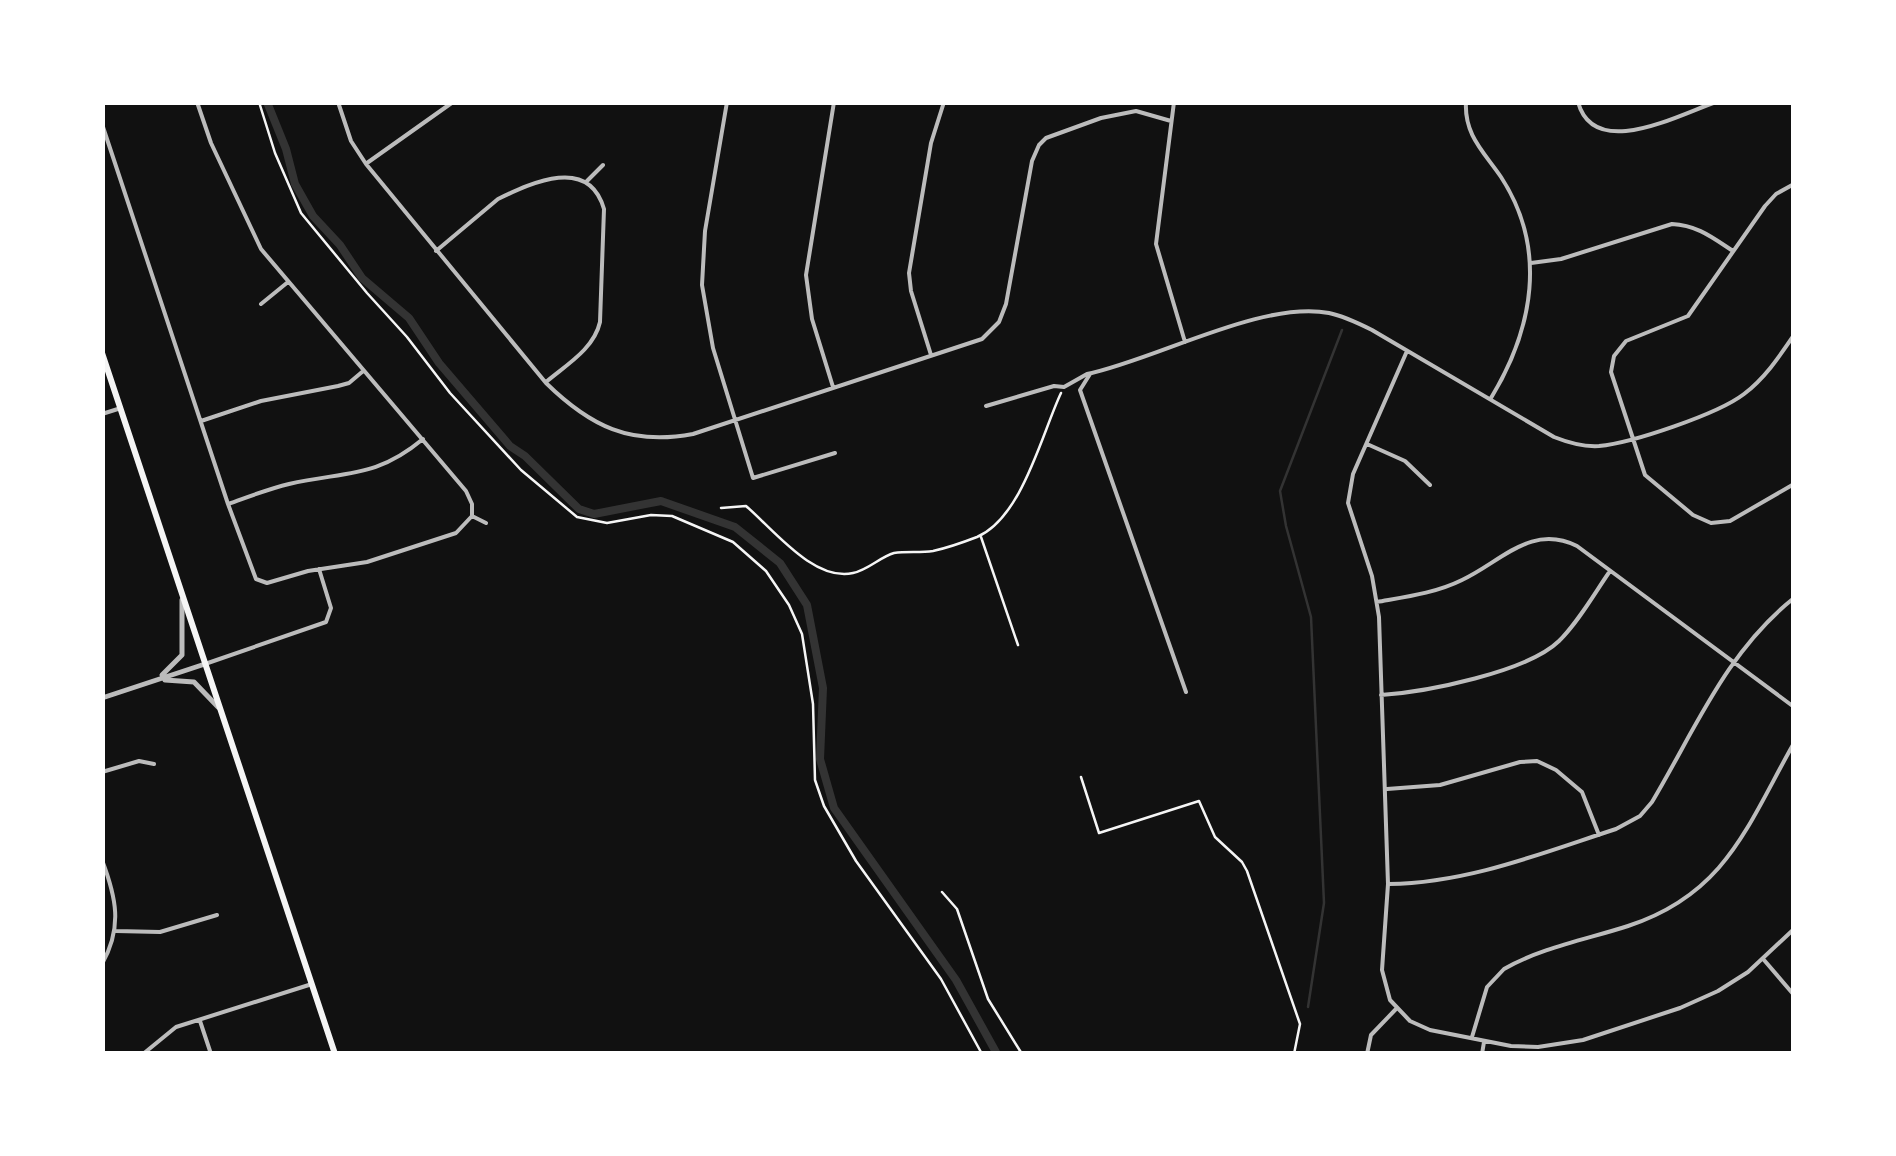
<svg xmlns="http://www.w3.org/2000/svg" width="1896" height="1156" viewBox="0 0 1896 1156" font-family="'DejaVu Sans',sans-serif">
<style>
.lines{fill:none;stroke-linecap:round;stroke-linejoin:round}
.stream{stroke:#333;stroke-width:2.5}
.canal{stroke:#333;stroke-width:8}
.path{stroke:#f5f5f5;stroke-width:2.5}
.minor{stroke:#bcbcbc;stroke-width:4}
.tertiary{stroke:#bcbcbc;stroke-width:5}
.secondary{stroke:#f5f5f5;stroke-width:6}
</style>
<rect width="100%" height="100%" fill="#111"/>
<g class="lines">
<path class="stream" d="M1308 1007 1324 903 1311 617 1286 526 1280 491 1342 330"/>
<path class="canal" d="M267 102 286 149 295 184 313 216 340 245 362 278 409 318 439 363 510 446 525 456 579 509 594 514 661 501 735 527 780 563 807 605 823 688 820 759 834 808 956 980 997 1054"/>
<path class="path" d="M259 102 275 153 301 213 367 293 407 337 450 393 521 470 577 517 607 523 651 515 672 516 733 542 766 571 789 605 802 634 813 704 815 780 824 806 856 861 941 979 982 1054
M721 508 746 506C773 529 814 582 853 573 868 570 880 557 894 553 907 551 920 553 933 551 947 548 964 542 977 537 1022 518 1042 433 1061 393
M981 537 1018 645
M1081 777 1099 833 1199 801 1215 837 1242 862 1247 871 1300 1024 1294 1054
M942 892 957 909 988 999 1022 1054"/>
<path class="minor" d="M197 102 211 143 261 249 466 491 472 504V516
M338 102 351 141 366 164 546 383C590 426 630 446 693 434L982 339 999 322 1006 304 1032 161 1039 145 1046 138 1101 118 1136 111 1171 121
M727 102 705 231 702 285 713 348 753 478 835 453
M1174 102 1156 244 1185 342
M1466 102C1464 135 1484 152 1501 177 1548 249 1533 329 1491 398
M1578 102C1594 161 1678 115 1716 102
M102 124 228 504 256 579 267 583 308 571 367 562 456 533 472 516
M367 163 453 102
M587 181 603 165
M1794 184 1776 194 1765 206 1688 316 1626 341 1614 356 1611 372 1645 475 1693 515 1711 523 1730 521 1794 484
M436 251 498 199C533 182 589 156 604 209L600 322C594 349 566 365 546 382
M1531 263 1561 259 1672 224C1697 225 1713 238 1733 251
M261 304 288 282
M1407 351 1353 474 1348 503 1372 576 1379 617 1388 884 1382 970 1390 1000 1410 1021 1430 1030 1511 1046 1538 1047 1583 1040 1680 1008 1718 991 1748 972 1794 929
M931 355 911 291 909 273 931 143 944 102
M1090 374 1080 390 1186 692
M833 387 812 319 806 275 834 102
M986 406 1054 386 1064 387 1087 374C1155 360 1262 300 1329 313 1344 316 1358 323 1372 330L1554 437C1569 443 1583 447 1599 446 1632 443 1718 414 1744 394 1765 378 1779 357 1794 335
M102 414 121 408
M201 421 261 401 338 386 349 383 362 372
M1367 444 1405 461 1430 485
M228 504C248 497 268 489 289 484 345 471 375 479 423 439
M472 516 486 523
M1377 602C1405 597 1436 593 1462 580 1501 562 1531 523 1577 546L1794 707
M205 664 326 622 331 608 319 569
M1381 695C1426 692 1527 672 1559 641 1579 621 1594 594 1610 571
M102 772 139 761 154 764
M1387 789 1440 785 1520 762 1537 761 1556 770 1582 792 1599 835
M102 860C116 897 123 927 102 964
M1389 884C1468 883 1542 853 1616 829L1640 816 1652 802C1695 730 1726 652 1794 598
M116 931 160 932 217 915
M1764 960 1794 995
M200 1021 211 1054
M1472 1037 1487 987 1504 969C1540 948 1588 939 1628 926 1726 894 1747 826 1794 743
M143 1054 176 1027 312 984
M1367 1054 1371 1035 1396 1009
M1482 1054 1484 1042"/>
<path class="tertiary" d="M162 675 182 655V600
M165 680 194 682 218 707
M102 698 205 664"/>
<path class="secondary" d="M102 353 335 1054"/>
</g>
<rect width="1896" height="1156" fill="none" stroke="#ffffff" stroke-width="210"/>
</svg>
